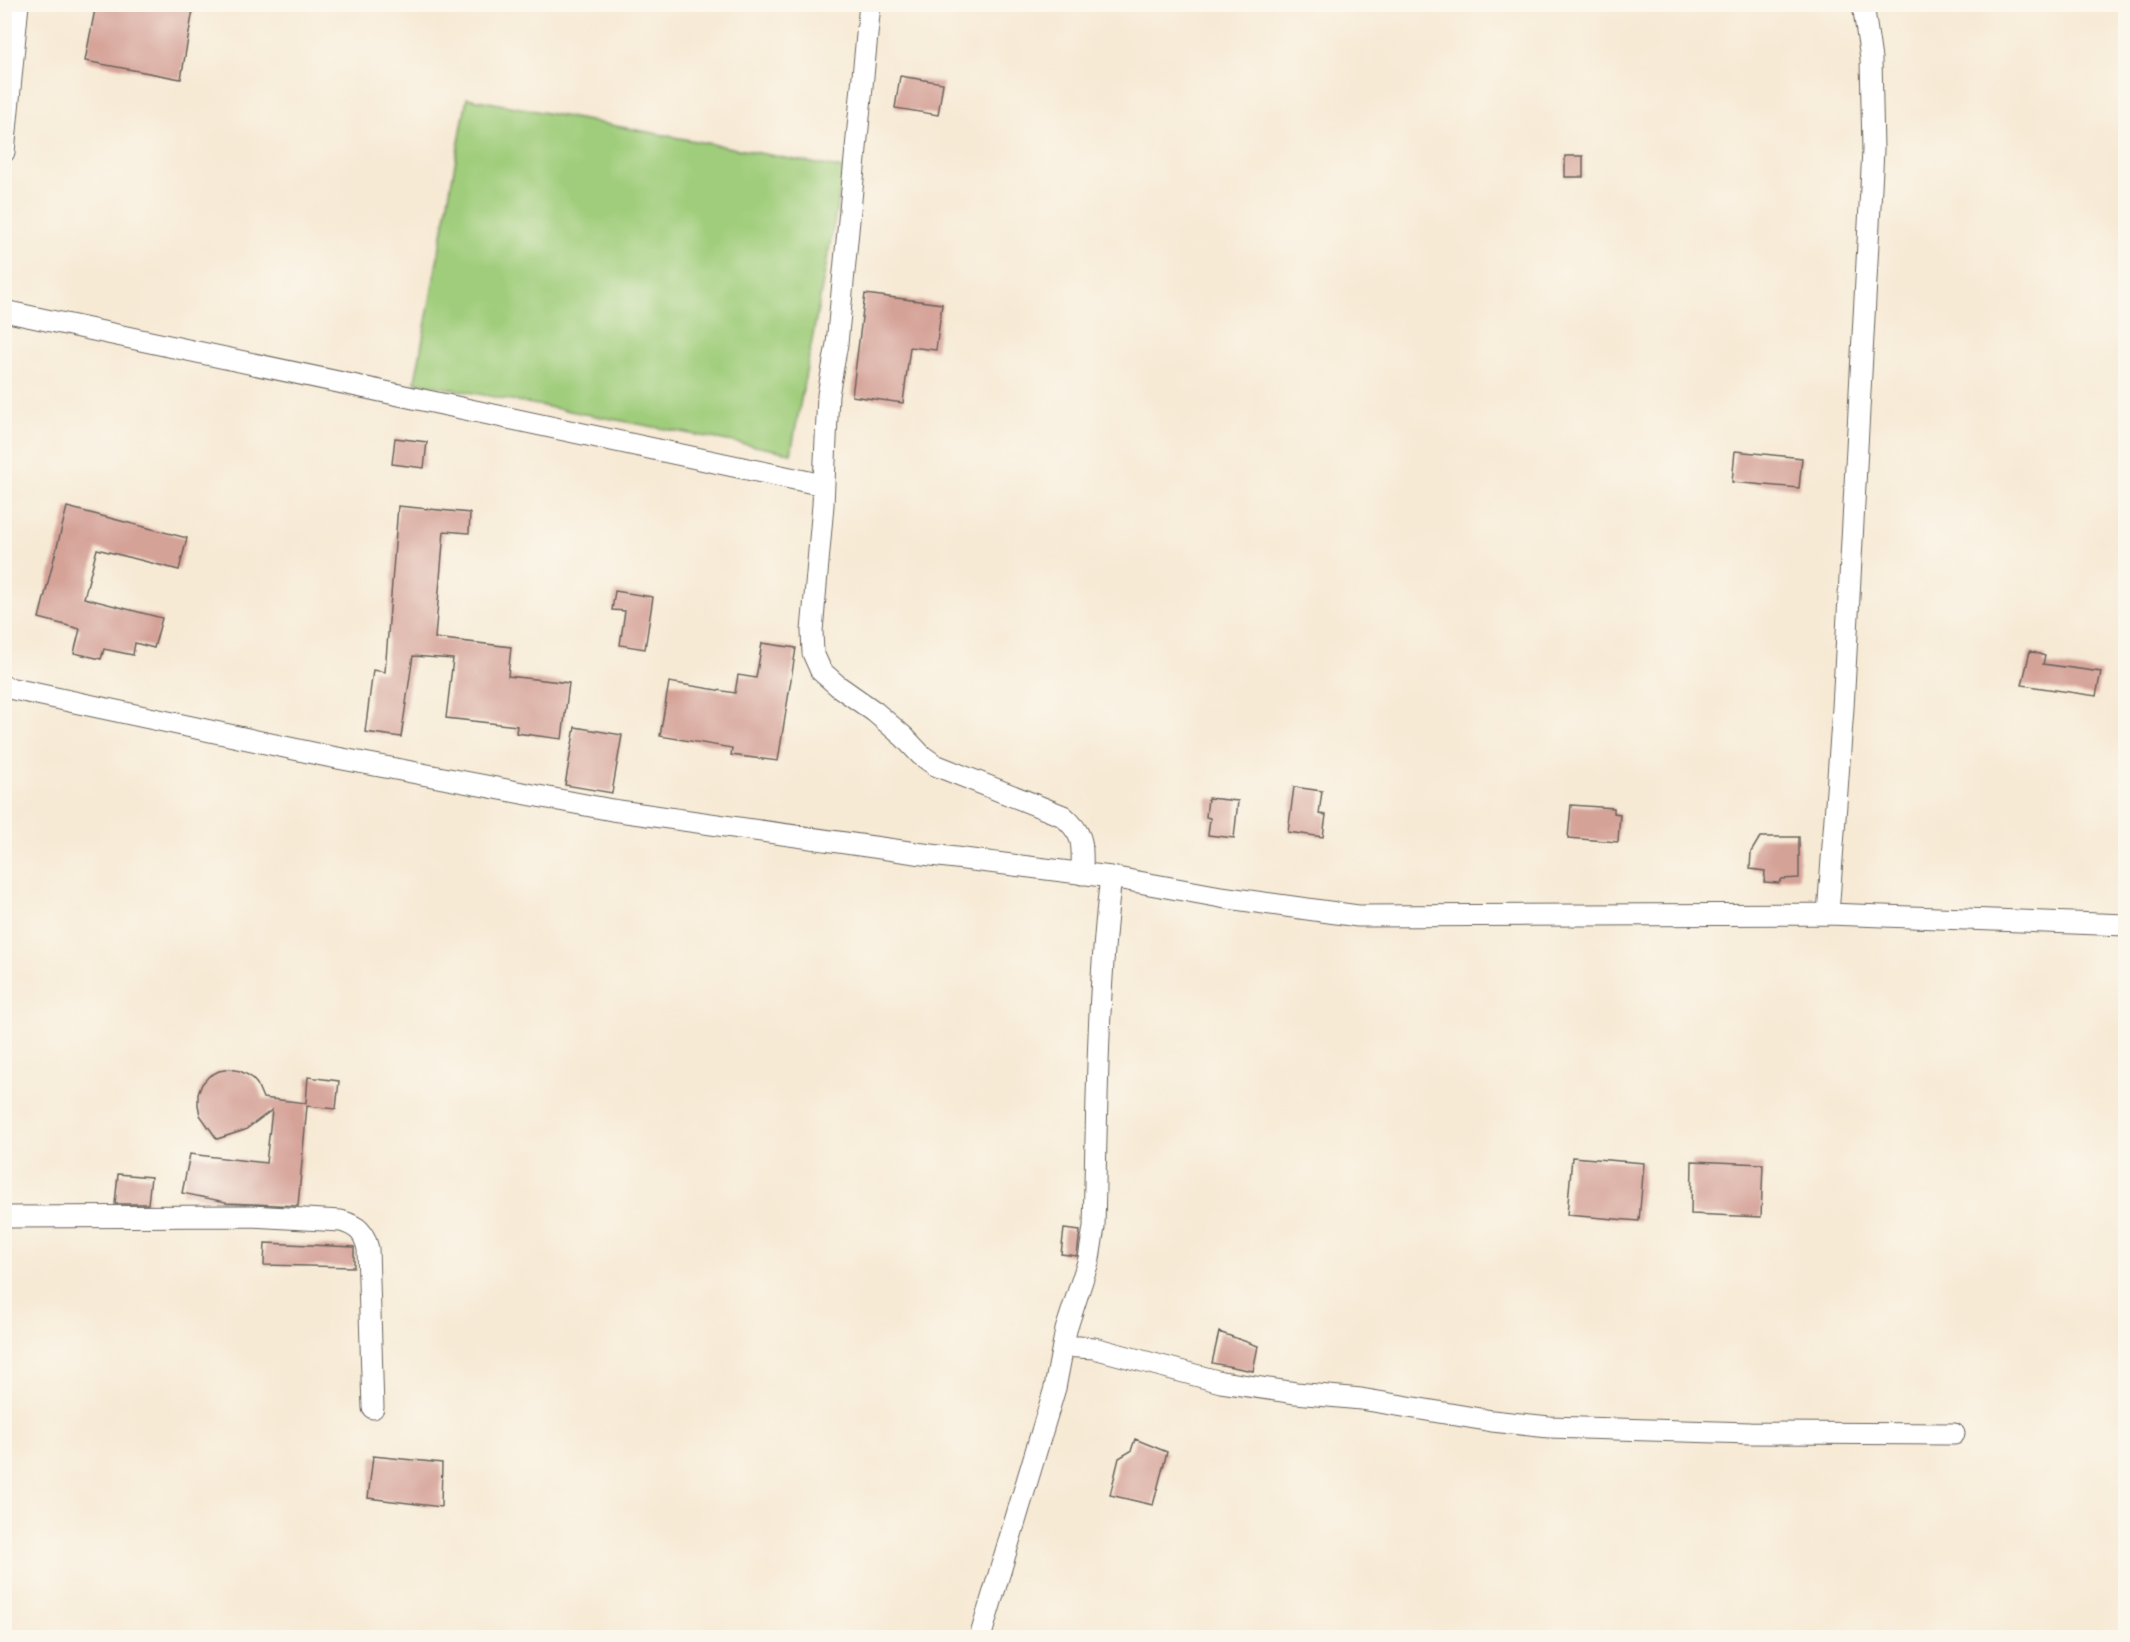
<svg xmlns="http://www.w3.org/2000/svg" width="2130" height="1642" viewBox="0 0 2130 1642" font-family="'Shantell Sans',sans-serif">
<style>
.green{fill:#a0cd7b;stroke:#5e744c;stroke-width:1.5}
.building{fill:#d5a298}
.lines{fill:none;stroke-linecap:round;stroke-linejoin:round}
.minor-casing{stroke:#69645d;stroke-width:23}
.minor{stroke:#fff;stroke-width:21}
</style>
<rect width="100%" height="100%" fill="#fbf7ec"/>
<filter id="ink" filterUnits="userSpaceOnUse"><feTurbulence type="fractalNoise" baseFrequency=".0167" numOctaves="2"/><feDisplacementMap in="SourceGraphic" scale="12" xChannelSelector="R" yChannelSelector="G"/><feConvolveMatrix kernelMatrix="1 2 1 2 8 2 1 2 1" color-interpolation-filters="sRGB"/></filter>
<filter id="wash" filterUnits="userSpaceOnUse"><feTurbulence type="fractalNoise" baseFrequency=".008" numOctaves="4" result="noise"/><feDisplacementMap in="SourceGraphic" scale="24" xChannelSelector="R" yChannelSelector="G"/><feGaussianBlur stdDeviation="1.35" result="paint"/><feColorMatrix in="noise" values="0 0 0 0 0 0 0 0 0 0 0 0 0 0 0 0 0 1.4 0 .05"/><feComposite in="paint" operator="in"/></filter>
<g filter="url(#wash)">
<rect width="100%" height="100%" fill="#f7ead5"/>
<path class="green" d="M467 98 844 169 791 453 415 382Z"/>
<g id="blocks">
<path class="building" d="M96 4H194L181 79 85 61Z
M900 76 943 83 938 115 895 108Z
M1565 156H1583V177H1565Z
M865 294 942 304 936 350 910 347 903 403 852 396Z
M395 438 427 442 424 468 392 464Z
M1735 451 1802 458 1799 488 1732 482Z
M398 506 470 513 469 533 444 531 435 638 511 647 508 676 569 683 562 739 516 733 517 726 446 718 453 659 413 656 401 737 365 732 373 670 385 672Z
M67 507 187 538 179 570 97 549 84 598 162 618 154 648 135 643 133 655 104 649 101 659 74 653 80 629 39 618Z
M615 591 653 597 645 649 620 645 625 611 612 610Z
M762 643 796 648 778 761 731 755 732 748 660 736 669 682 735 693 738 675 756 678Z
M2030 651 2045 656 2043 664 2101 672 2096 696 2022 685Z
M575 727 622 735 612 793 565 785Z
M1294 787 1322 791 1319 814 1326 815 1323 837 1288 832Z
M1208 798 1238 801 1234 838 1208 835 1210 818 1206 817Z
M1571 805 1614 808V813L1620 814 1618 842 1568 838Z
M1760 837H1799V878L1782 879 1779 883 1764 882 1765 871 1750 869 1751 852Z
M230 1069 240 1071 250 1076 257 1084 263 1098 306 1103 308 1077 339 1081 336 1109 307 1106 298 1206 226 1203V1202L182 1193 190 1154 266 1163 272 1110 245 1130 217 1139 200 1115 198 1105V1094L202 1084 209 1076 219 1071Z
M1572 1157 1644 1163 1639 1221 1567 1215Z
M1692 1161 1763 1164 1761 1217 1691 1214Z
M118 1174 151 1177 148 1204H115Z
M1064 1229 1080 1231 1077 1256 1061 1254Z
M265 1243 354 1247V1267L264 1265Z
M1219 1332 1258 1346 1253 1371 1212 1363Z
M1135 1439 1167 1452 1153 1505 1110 1495 1119 1458 1131 1451Z
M373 1456 442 1463 441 1507 368 1498Z"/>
</g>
</g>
<g filter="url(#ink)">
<use href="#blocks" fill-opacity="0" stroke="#69645d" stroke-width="1.5"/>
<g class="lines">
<g class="minor-casing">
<path id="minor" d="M870 4 837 344 828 395 823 505 812 631 813 653 821 671 838 686 875 712 904 737 921 755 935 765 1063 816C1086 836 1082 846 1082 874
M4 152 18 4
M4 311 823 485
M4 687 327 756 612 810 923 854 1111 877 1221 897 1358 916 1828 914 2126 925
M1828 914 1843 708 1873 150 1871 59 1863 4
M4 1217 251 1216 341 1221C358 1226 364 1232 368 1249L373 1408
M1063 1346 1094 1348 1221 1382 1296 1393 1361 1399 1492 1421 1549 1427 1750 1433 1954 1434
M980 1638 1055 1388 1066 1330 1089 1259 1094 1227C1097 1110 1097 993 1111 877"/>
</g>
<use href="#minor" class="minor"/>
</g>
</g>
<rect width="2130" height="1642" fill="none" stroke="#fbf7ec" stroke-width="24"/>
</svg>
